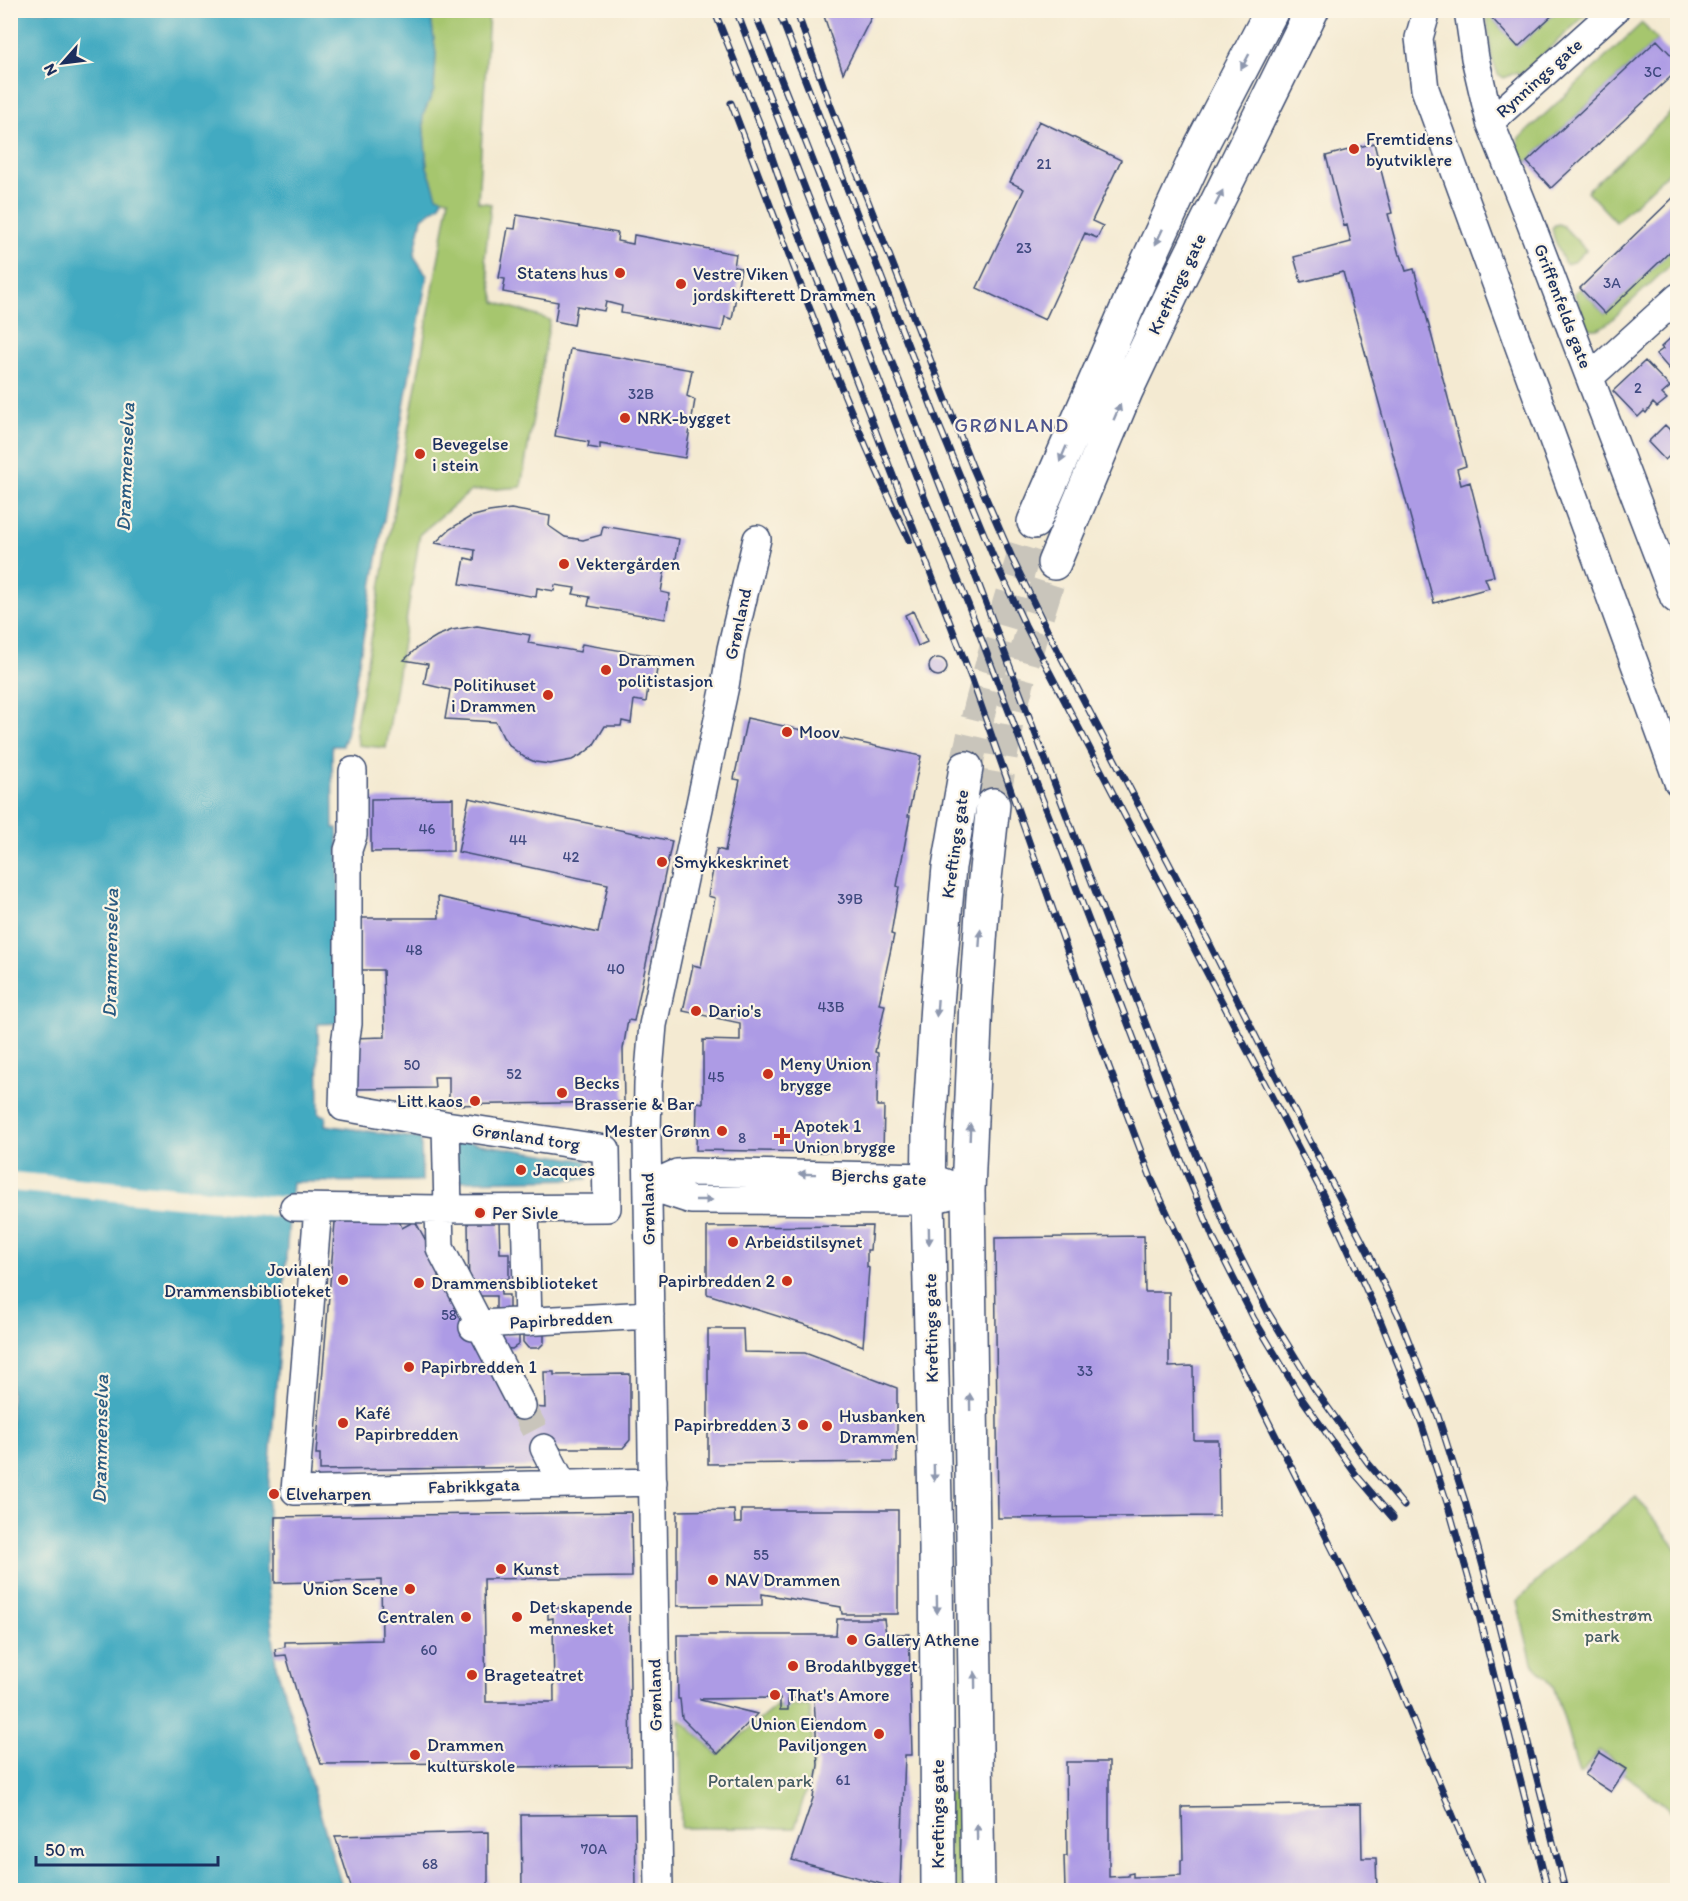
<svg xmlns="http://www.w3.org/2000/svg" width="1688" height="1901" viewBox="0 0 1688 1901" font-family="Itim,sans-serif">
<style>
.green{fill:#a6c66e;stroke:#607a66;stroke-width:1.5}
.water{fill:#42aac1;stroke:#2e6c90;stroke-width:1.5}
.pier{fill:#f4ead2}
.building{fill:#ad9be5}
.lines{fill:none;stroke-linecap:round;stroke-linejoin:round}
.minor-tunnel{stroke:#c9c5bb;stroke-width:27;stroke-dasharray:27 14;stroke-linecap:butt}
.major-tunnel{stroke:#c9c5bb;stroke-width:33;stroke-dasharray:33 16;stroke-linecap:butt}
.minor-casing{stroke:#3c4b6f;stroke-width:30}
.major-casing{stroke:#3c4b6f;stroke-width:36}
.minor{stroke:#fff;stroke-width:27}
.major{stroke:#fff;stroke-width:33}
.rail-casing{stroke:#1b2f5e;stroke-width:7}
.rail{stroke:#fcf5e5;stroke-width:4.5;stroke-dasharray:14;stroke-linecap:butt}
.oneway{fill:#8d97ae}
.poi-dot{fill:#c8321e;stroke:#fcf5e5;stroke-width:2}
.labels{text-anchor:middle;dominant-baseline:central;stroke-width:4.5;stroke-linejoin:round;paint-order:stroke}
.number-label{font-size:15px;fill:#404a80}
.street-label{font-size:18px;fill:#1b2f5e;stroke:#fcf5e5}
.poi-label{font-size:18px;fill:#1b2f5e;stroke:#fcf5e5;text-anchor:start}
.park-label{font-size:18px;fill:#455c63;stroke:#fcf5e5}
.neighbourhood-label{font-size:20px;letter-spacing:1.5px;fill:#4e558d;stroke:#fcf5e5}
.water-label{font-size:20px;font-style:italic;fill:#295a81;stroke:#fcf5e5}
</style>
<rect width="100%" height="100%" fill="#fcf5e5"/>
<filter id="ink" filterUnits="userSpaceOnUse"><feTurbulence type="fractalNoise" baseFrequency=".0167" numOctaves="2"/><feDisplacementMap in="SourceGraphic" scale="12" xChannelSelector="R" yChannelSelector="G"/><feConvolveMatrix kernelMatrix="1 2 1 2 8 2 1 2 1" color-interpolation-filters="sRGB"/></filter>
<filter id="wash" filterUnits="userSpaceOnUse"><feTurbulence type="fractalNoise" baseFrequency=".008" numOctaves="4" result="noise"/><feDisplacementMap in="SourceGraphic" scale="24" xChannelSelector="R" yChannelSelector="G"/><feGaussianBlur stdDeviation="1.35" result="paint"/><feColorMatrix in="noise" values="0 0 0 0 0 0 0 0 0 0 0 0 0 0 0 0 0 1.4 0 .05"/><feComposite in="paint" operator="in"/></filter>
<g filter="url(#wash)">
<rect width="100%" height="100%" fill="#f4ead2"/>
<path class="green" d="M430 11H489L478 202 491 204 485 258 495 302 550 320 521 487 471 491 420 534 386 748 358 745 356 724 449 199 437 197 427 167 424 132 423 115 434 89 436 54Z
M1557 11H1590L1520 75 1517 72 1504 78 1498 74 1492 59 1487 18 1490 16 1518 47Z
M1642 23 1657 40 1527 162 1517 150 1519 139Z
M1677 107V164L1616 222 1587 191Z
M1558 224 1563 226 1586 250 1575 261 1567 264 1564 262 1554 238 1552 228 1555 225Z
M1677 244V259L1607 324C1600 328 1596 331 1588 328L1574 293 1580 288 1605 314Z
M1636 1497 1677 1549V1824L1675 1815 1642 1787 1622 1773 1624 1766 1599 1750 1582 1774H1579L1563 1715 1553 1686 1532 1663 1517 1601 1556 1563Z
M776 1706H810L814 1763 795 1828H681L680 1719 718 1755Z
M948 1793H962V1890H949Z"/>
<path class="water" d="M11 11H430L436 54 434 90 423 115 424 132 427 167 437 196 442 198 440 205 422 218 414 256 427 276 345 741H343V746H332L333 828H337L338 841 342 1023 318 1024 319 1114 326 1116 325 1125 421 1139 422 1181 292 1182 269 1475 266 1568 276 1665 343 1890H11Z
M455 1140 587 1161V1179L456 1181Z"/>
<path class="pier" d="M11 1172 294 1198 292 1218 10 1191Z"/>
<g id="blocks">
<path class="building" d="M822 10H875L843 73Z
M1495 10H1558L1518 47 1490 16Z
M1657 40 1678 62V70L1551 188 1527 162Z
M1039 121 1121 160 1092 221 1103 226 1097 238 1085 233 1045 320 977 288 1024 189 1010 182Z
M1374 143 1392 213 1388 214 1399 255H1401L1406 271 1414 269 1466 466 1457 469 1461 485 1470 482 1494 576 1485 578 1489 588 1434 603 1343 272 1301 282 1294 257 1351 242 1347 225 1344 226 1326 156Z
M1678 193V244L1605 314 1580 288Z
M517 215 618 233 617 241 633 244 634 235 736 254 734 267 741 268 732 319 725 317 722 331 621 313 622 306 606 302 604 311 577 306 574 325 555 321 558 302 503 292 505 279 499 278 508 228 515 229Z
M1678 331V379L1656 354 1663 349 1661 347Z
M570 349 692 370 687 396 695 400 685 458 600 444V449L588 447 589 442 555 436Z
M1645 361 1670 387 1662 394 1667 399 1657 407 1653 403 1646 413 1644 411 1638 417 1613 391Z
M1665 425 1678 438V448L1665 460 1648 442Z
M511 509 550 516 549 526 565 537 583 540 601 535 603 526 679 539 675 565 666 563 661 592 670 594 665 619 588 606 590 597 573 594 575 588 555 585 554 591 537 588 536 597 460 584 465 558 474 560 475 550 435 543 450 529 470 517 489 512Z
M913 611 927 642 918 646 905 615Z
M477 626 530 635 528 643 580 652 582 644 659 657 655 681 645 679 644 686 648 687 646 702 634 700 631 723 622 721 621 726H605L593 746 583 754 572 760 550 764 535 762 524 757 511 747 503 737 496 722 445 719 450 690 424 684 428 664 404 660 417 648 437 636 452 630Z
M929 667a9 9 0 1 1 18 0a9 9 0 1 1-18 0Z
M747 718 921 756 908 816H910L897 886 899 887 891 934 894 935 879 1004 885 1005 875 1052 878 1053 877 1106H884L883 1153 696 1150 697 1102 703 1103V1040L740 1041V1023L683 1011 693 965 701 967 715 898 708 896 717 849 725 851 740 780 734 779Z
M453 798V851L371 852V799Z
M469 798 672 841 634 1021 628 1020 623 1049 624 1102 449 1105V1077H434L435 1088 353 1089 352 1038 385 1037 383 970H362L361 918H439L438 897 598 933 608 884 458 852Z
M499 1220 500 1253H509V1279H500L501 1295H509V1309H496V1296H469L468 1221Z
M399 1221 402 1228 415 1221 517 1406 545 1408 544 1372H554V1375H557L630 1374V1440L623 1448H539L549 1467 320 1470V1454H316L335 1222Z
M872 1226 870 1250H867V1267L869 1268 863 1346 828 1332 707 1294V1227Z
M1144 1236 1145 1292H1169V1367L1193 1366 1194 1440H1218L1219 1516 998 1518 995 1238Z
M708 1329H743L744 1352 805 1353 897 1388V1462L708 1464Z
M544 1333V1343L539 1348H528L523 1342V1334Z
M498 1335H519V1344L512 1349 503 1348Z
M734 1510 735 1523H741V1510H898V1614H842L841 1607 762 1594V1605L677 1606V1511Z
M631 1512 632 1577 484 1579 486 1702H554L553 1618 548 1619V1608L620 1607 626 1609 629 1616 631 1766 486 1767V1763L321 1764 300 1704 286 1655 276 1656 275 1649 285 1647V1642L382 1640 381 1580 275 1583V1517Z
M837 1619H884L886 1634H909L912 1755H905L900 1889 792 1860 813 1798 818 1765 814 1699 788 1698V1710H780V1698L700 1699V1700L757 1714 718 1754 682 1718 680 1699H678L677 1635H836Z
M1599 1752 1626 1769 1611 1792 1585 1775Z
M1066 1762H1109V1877L1128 1876V1874L1133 1873V1877L1181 1875V1860H1183L1182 1807 1361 1804 1362 1858H1376L1377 1890H1065L1064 1856H1067Z
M635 1814 636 1890H522L521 1815Z
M488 1832V1890H352L335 1836Z
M853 1887V1890H747V1889Z"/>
</g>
</g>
<g filter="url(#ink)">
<use href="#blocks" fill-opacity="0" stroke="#3c4b6f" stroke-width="1.5"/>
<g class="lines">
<path class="minor-tunnel" d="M522 1406 544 1448"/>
<path class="major-tunnel" d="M966 768C984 685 1008 604 1034 522
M993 805 1007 722 1030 639 1054 563"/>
<g class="minor-casing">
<path id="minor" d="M1427 10 1419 38 1425 89 1678 782
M1468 10 1475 58 1490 122 1529 219 1674 598 1678 601
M1490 122 1615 10
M1590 377 1678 297
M353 771V835L348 850V1024L345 1043 343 1107 446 1125 448 1209
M648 1186 677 1173 691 1172 929 1177 968 1191
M648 1186 691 1200 928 1201 947 1196
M294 1207 439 1209 607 1208 606 1149 446 1125
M318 1208 295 1491 653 1482
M439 1209 440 1248 522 1406
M525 1209 528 1322
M473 1327 480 1324 650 1315
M544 1448 562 1483
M659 1890 647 1137 648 1083 653 1025 725 686 731 649 757 539"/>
</g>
<g class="major-casing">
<path id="major" d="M1034 522 1142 274 1202 144 1272 10
M1054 563 1126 391 1181 275 1312 10
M938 1890 936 1547 928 1201 929 1131 937 1004 949 867 966 768
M978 1890 968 1191 976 1001 983 897 993 805"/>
</g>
<use href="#minor" class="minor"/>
<use href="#major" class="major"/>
<g class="rail-casing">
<path id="rail" d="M714 10 765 137 788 204 972 680 1097 1035 1151 1178 1203 1291 1388 1660 1484 1890
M736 10 925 499 968 604 1166 1123 1214 1240 1254 1319 1302 1399 1357 1476 1393 1518
M754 10 979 585 1182 1119 1228 1232 1268 1312 1314 1388 1368 1463 1404 1506
M778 10 936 418 995 561 1025 625 1322 1193 1381 1322 1421 1422 1449 1509 1476 1604 1548 1890
M796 10 830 104 972 466 1013 560 1048 632 1182 888 1261 1047 1368 1252 1398 1314 1438 1416 1465 1501 1493 1603 1565 1890
M731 103C788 250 840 398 909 540"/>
</g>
<use href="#rail" class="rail"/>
</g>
<defs><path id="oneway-solid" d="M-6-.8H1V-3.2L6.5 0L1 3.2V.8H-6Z" transform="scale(1.5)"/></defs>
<g class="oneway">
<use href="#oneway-solid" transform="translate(1245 62) rotate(118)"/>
<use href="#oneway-solid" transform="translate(1219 198) rotate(-64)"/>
<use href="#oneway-solid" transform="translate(1159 237) rotate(115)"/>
<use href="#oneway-solid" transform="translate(1117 412) rotate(-67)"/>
<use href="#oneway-solid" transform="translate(1063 454) rotate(113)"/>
<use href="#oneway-solid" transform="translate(980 938) rotate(-86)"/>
<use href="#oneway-solid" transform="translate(937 1008) rotate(94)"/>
<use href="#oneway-solid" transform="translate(970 1132) rotate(-88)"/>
<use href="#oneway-solid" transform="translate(807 1174) rotate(-179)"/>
<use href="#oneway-solid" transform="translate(704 1200)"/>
<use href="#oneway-solid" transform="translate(929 1236) rotate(89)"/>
<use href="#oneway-solid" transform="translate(970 1402) rotate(-91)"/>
<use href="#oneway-solid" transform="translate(934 1473) rotate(89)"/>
<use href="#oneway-solid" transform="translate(937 1605) rotate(89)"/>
<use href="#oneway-solid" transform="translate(975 1680) rotate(-91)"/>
<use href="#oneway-solid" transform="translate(977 1832) rotate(-91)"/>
</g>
</g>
<g class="poi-dot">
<circle cx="1354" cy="149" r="6"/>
<circle cx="620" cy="273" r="6"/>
<circle cx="681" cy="284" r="6"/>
<circle cx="625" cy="418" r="6"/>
<circle cx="420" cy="454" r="6"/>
<circle cx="564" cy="564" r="6"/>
<circle cx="606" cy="670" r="6"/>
<circle cx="548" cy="695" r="6"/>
<circle cx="787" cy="732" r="6"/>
<circle cx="662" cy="862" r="6"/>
<circle cx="696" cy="1011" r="6"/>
<circle cx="768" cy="1074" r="6"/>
<circle cx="562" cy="1093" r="6"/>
<circle cx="475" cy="1101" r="6"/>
<circle cx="722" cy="1131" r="6"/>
<path d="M779 1127h6v6h6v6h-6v6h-6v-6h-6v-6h6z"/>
<circle cx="521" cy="1170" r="6"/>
<circle cx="480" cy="1213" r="6"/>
<circle cx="733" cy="1242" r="6"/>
<circle cx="343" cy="1280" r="6"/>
<circle cx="787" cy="1281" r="6"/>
<circle cx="419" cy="1283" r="6"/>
<circle cx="409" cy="1367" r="6"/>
<circle cx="343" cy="1423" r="6"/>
<circle cx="803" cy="1425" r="6"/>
<circle cx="827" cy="1426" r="6"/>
<circle cx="274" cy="1494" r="6"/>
<circle cx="501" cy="1569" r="6"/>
<circle cx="713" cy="1580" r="6"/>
<circle cx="410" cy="1589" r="6"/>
<circle cx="466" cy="1617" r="6"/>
<circle cx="517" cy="1617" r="6"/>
<circle cx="852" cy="1640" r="6"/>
<circle cx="793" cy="1666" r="6"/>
<circle cx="472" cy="1675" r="6"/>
<circle cx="775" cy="1695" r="6"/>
<circle cx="879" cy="1734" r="6"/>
<circle cx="415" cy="1755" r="6"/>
</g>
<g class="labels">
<g class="number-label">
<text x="1653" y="72">3C</text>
<text x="1044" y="164">21</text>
<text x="1024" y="248">23</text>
<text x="1612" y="283">3A</text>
<text x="1638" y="388">2</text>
<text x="641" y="394">32B</text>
<text x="427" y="829">46</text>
<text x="518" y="840">44</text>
<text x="571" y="857">42</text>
<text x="850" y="899">39B</text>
<text x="414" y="950">48</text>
<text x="616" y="969">40</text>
<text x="831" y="1007">43B</text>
<text x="412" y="1065">50</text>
<text x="514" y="1074">52</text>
<text x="716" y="1077">45</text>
<text x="742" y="1138">8</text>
<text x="449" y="1315">58</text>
<text x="1085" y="1371">33</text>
<text x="761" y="1555">55</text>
<text x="429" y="1650">60</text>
<text x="843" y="1780">61</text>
<text x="594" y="1849">70A</text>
<text x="430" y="1864">68</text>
</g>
<g class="street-label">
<text transform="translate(1539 78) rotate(-42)">Rynnings gate</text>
<text transform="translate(1177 284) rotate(-64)">Kreftings gate</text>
<text transform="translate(1563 306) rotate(69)">Griffenfelds gate</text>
<text transform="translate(738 624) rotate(-78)">Grønland</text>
<text transform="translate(955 844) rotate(-82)">Kreftings gate</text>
<text transform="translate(526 1137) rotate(8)">Grønland torg</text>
<text transform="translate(879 1177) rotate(3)">Bjerchs gate</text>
<text transform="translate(648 1209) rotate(-91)">Grønland</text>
<text transform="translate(561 1320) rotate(-3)">Papirbredden</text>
<text transform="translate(931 1328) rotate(-91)">Kreftings gate</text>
<text transform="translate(474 1486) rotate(-2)">Fabrikkgata</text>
<text transform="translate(655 1695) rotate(-91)">Grønland</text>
<text transform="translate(938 1814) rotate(-90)">Kreftings gate</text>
</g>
<g class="poi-label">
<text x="1366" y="139">Fremtidens<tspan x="1366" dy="21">byutviklere</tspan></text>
<text x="608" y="273" text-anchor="end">Statens hus</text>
<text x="693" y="274">Vestre Viken<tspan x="693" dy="21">jordskifterett Drammen</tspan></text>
<text x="637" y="418">NRK-bygget</text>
<text x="432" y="444">Bevegelse<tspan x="432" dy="21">i stein</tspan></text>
<text x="576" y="564">Vektergården</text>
<text x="618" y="660">Drammen<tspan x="618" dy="21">politistasjon</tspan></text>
<text x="536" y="685" text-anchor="end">Politihuset<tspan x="536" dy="21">i Drammen</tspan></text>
<text x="799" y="732">Moov</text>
<text x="674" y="862">Smykkeskrinet</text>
<text x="708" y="1011">Dario's</text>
<text x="780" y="1064">Meny Union<tspan x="780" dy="21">brygge</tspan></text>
<text x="574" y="1083">Becks<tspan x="574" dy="21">Brasserie &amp; Bar</tspan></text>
<text x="463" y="1101" text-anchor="end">Litt kaos</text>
<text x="794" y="1126">Apotek 1<tspan x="794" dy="21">Union brygge</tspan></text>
<text x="710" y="1131" text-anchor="end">Mester Grønn</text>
<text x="533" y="1170">Jacques</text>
<text x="492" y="1213">Per Sivle</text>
<text x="745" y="1242">Arbeidstilsynet</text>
<text x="331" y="1270" text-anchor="end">Jovialen<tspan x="331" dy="21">Drammensbiblioteket</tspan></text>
<text x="775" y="1281" text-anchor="end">Papirbredden 2</text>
<text x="431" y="1283">Drammensbiblioteket</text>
<text x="421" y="1367">Papirbredden 1</text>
<text x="355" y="1413">Kafé<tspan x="355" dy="21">Papirbredden</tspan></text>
<text x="839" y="1416">Husbanken<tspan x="839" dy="21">Drammen</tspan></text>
<text x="791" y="1425" text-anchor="end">Papirbredden 3</text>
<text x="286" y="1494">Elveharpen</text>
<text x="513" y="1569">Kunst</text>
<text x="725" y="1580">NAV Drammen</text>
<text x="398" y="1589" text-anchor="end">Union Scene</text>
<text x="529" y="1607">Det skapende<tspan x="529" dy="21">mennesket</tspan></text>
<text x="454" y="1617" text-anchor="end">Centralen</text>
<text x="864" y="1640">Gallery Athene</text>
<text x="805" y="1666">Brodahlbygget</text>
<text x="484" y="1675">Brageteatret</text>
<text x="787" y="1695">That's Amore</text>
<text x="867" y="1724" text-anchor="end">Union Eiendom<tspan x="867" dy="21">Paviljongen</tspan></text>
<text x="427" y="1745">Drammen<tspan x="427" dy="21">kulturskole</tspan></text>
</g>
<g class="park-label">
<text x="1602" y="1615">Smithestrøm<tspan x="1602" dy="21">park</tspan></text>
<text x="760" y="1781">Portalen park</text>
</g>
<g class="neighbourhood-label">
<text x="1012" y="425">GRØNLAND</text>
</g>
<g class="water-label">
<text transform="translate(125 467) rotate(-88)">Drammenselva</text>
<text transform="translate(110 953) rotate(-89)">Drammenselva</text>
<text transform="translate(100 1439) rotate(-89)">Drammenselva</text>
</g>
</g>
<rect width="1688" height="1901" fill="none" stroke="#fcf5e5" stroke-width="36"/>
<g transform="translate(63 63) rotate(242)" stroke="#fcf5e5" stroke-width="4.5" paint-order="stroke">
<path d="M0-4.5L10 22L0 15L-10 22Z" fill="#1b2f5e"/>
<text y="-9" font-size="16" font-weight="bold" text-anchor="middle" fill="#1b2f5e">N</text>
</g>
<path d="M36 1856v9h182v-9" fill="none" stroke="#1b2f5e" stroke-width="3"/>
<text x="45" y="1856" font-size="18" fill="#1b2f5e" stroke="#fcf5e5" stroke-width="4.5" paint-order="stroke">50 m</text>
</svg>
